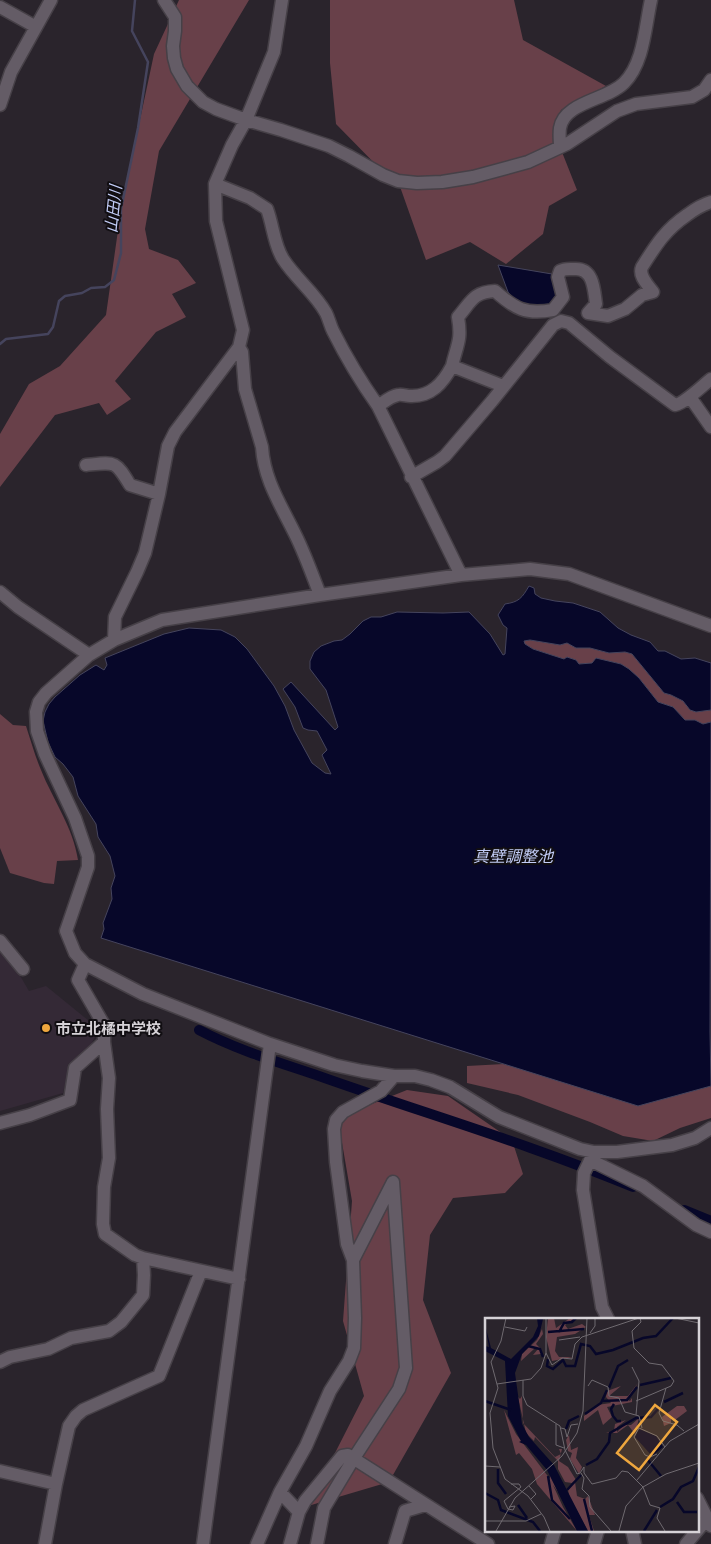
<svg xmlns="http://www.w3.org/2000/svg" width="711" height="1544" viewBox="0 0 711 1544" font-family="'Source Serif 4','Noto Sans JP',serif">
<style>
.built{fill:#342936}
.green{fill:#684049}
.water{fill:#070729;stroke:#45445d}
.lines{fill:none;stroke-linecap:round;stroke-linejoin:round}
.stream{stroke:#45445d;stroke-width:2.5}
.canal{stroke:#070729;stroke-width:10}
.minor-casing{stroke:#464047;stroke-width:15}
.minor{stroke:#645c66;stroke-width:12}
.poi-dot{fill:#efa73e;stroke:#110e12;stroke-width:2}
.labels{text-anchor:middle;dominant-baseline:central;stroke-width:4;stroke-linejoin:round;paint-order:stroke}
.poi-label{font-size:15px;font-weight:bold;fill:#d6d2d7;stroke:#110e12;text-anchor:start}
.water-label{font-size:16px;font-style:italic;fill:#c3cdf7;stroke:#110e12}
.inset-river{fill:none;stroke:#070729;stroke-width:2.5}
.inset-road{fill:none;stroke:#6f6a70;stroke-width:1}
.view{fill:#efa73e;fill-opacity:0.15;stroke:#efa73e;stroke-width:2.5}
.inset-edge{fill:none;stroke:#d6d2d7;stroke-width:2.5}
</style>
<rect width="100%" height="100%" fill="#2a242c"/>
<path class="built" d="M0 947 12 962 29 991 46 986 89 1021 96 1035 89 1048 70 1063 63 1093 0 1111Z"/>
<path class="green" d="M179 0H249L159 151 145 229 149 249 178 260 196 283 172 294 186 317 156 332 115 381 131 399 107 415 99 403 55 415 0 487V434L29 384 60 366 106 315 121 209 154 54Z
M330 0H514L523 40 606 86 561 110 555 128 560 147 577 190 549 206 543 234 506 264 470 242 426 260 398 181 387 176 336 124 330 63Z
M530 640 560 645 567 643 576 648H590L609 653 625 652 632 654 664 693 671 695 683 701 691 710 696 712 711 710V722L703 724 691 720H685L673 707 658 702 639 678 621 664 613 662 579 664 533 649 525 644 524 641Z
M0 714 13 725 26 726C31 741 35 756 41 770 53 800 73 827 78 860L57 861 54 884 44 883 10 873 0 848Z
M504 1064 638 1105 711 1086V1118L680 1128 653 1141 623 1136 590 1122 518 1095 467 1083V1066Z
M407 1090 448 1096 512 1140 523 1174 505 1193 453 1198 430 1235 423 1300 451 1373 389 1482 308 1506 364 1396 343 1321 352 1201 340 1131V1121L349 1113Z"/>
<path class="water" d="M498 265 552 274 560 296 552 307 518 305 508 292Z
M529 586 534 588 535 594 541 598 555 601 573 603 600 612 618 628 631 635 650 642 658 651H665L681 659 695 658 711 663V710L696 712 690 710 683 701 671 695 664 693 632 654 625 652 609 653 590 648H576L567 643 560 645 530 640 524 641 525 644 533 649 564 659 567 657 576 660 579 664 592 663 596 658 621 664 629 669 639 678 658 702 673 707 685 720H695L703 724 711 722 710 1032 711 1086 638 1106 101 938 104 929 103 923 112 899 111 888 115 876 110 856 98 837 96 824 78 796 73 777 63 764 55 757 48 742 43 721 45 712 49 704 55 697 80 675 96 665 104 670 107 665 105 658 164 634 189 628 221 630 235 637 247 649 274 686 285 706 294 730 312 763 325 773 331 774 322 755 327 750 317 731 308 730 303 728 295 707 283 689 291 682 335 730 338 727 326 690 310 669V661L314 652 321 646 334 641 342 640 350 634 363 621 371 617H381L397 612 443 613 469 612 490 634 503 655 505 654 507 628 503 625 498 615 505 604C519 602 522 598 529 586Z"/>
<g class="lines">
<path class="stream" d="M0 344 6 339 48 334 53 327 59 301 65 296 82 293 91 288 105 287 114 280 121 253V209L138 128 148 62 132 31 135 0"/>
<path class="canal" d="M199 1030C237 1050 278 1062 319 1076 423 1113 530 1144 633 1187
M684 1210 711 1221"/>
<g class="minor-casing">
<path id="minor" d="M164 0 175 17V31L173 46 174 58 177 69 187 86 203 102 216 109 246 120 281 130 329 146 349 156 383 175 398 181 417 183 442 182 473 177 528 162 567 144 617 111 636 104 692 97 704 90 711 80
M0 7 36 27
M0 105 11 72 51 0
M560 147C560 141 559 134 560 128 564 102 607 100 624 83 644 63 645 27 651 0
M215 184 250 198 267 209C273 225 274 245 283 259 296 279 315 293 326 313 329 319 330 325 333 331 346 357 361 382 378 406L461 575
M239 347 242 352 245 389 262 447C264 480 281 505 295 534 305 554 312 574 320 595
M503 386 452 366C457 344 462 341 458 317 471 302 473 292 495 291 515 309 526 315 553 310L563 297 558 277 560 271C565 268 569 269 576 269 594 269 594 291 596 304L588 313 608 316 625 309 642 295 653 292C648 285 638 276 642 267 656 245 665 230 687 215 695 209 701 205 711 202
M690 397 711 427
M378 406C384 402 391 396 398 395 402 394 406 396 410 396 431 397 443 383 452 366
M86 465C115 462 115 460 130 485L159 494
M411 477 437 462 445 456 492 401 553 325 561 321 569 323 610 357 675 405C685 403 702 386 711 379
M0 592 18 607 89 655
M711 626 569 574 530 569 461 575 320 595 162 620 114 640 89 655 46 693 39 702 36 712 37 731 45 754 75 818 88 856V867L66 931 75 953 85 964 143 994 270 1044 334 1065 362 1071 394 1076H415L431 1080 450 1087 499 1117 580 1149 594 1152H617L672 1145 695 1138 711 1128
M114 640 115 617 137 572 145 553 159 494 168 446 175 432 239 347 243 330 216 221 215 184 232 145 246 120 274 52 282 0
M0 941 23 969
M394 1076 381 1091 343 1112 336 1120 334 1129 336 1162 347 1244 353 1260 355 1318 354 1348 349 1361 330 1391 306 1446 280 1492 299 1512 305 1501 342 1456 348 1455 488 1544
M0 1123 30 1115 70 1100 75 1068 104 1042V1025L78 980 85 964
M594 1152 584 1173 583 1190 602 1307 608 1319
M590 1160 643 1186 696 1225 711 1232
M143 1258 239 1279
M0 1362 10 1357 48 1349 71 1338 109 1331 121 1322 143 1295 144 1275 143 1258 135 1255 105 1234 103 1224 104 1187 109 1158 107 1109 109 1078 104 1042
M0 1471 56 1484
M697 1498 711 1526
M632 1530 635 1544
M45 1544 56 1484 69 1426 76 1416 83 1410 159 1376 201 1271
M203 1544 270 1044
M257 1544 280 1492
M290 1544 299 1512
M317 1544 324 1508 354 1458 399 1389 406 1368 393 1182 353 1260
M395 1544 405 1511 425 1505
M551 1544 555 1530
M594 1544 598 1530
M686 1544 707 1519"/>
</g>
<use href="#minor" class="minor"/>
</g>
<circle class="poi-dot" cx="46" cy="1028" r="5"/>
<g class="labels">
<g class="poi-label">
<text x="56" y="1028">市立北橘中学校</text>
</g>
<g class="water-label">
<text transform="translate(113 209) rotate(-84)">山田川</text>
<text x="513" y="856">真壁調整池</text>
</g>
</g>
<g transform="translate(485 1318)">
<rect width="214" height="214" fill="#2a242c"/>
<path d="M63 0H69L71 10 85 0H90L80 7 83 11 97 6 101 9 90 16 72 19 70 33 74 39H88L67 43 61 19ZM57 11 58 16 51 26 56 31V36L48 37 53 31H49L36 43 37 36 52 22ZM153 65 144 79 141 81 145 83 147 80V84L122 89 127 99 118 107 113 92 99 103V98L112 87 126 85 121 79 122 73 136 68 124 78H143ZM37 78 38 105 70 139 76 136 74 131H77L74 143 83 149 91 162 87 165 80 164 73 151V143L50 119 49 123 41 115 33 79 35 81ZM192 88H199L202 93 190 102 186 99V105L179 108 177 99ZM19 92 31 116 65 161V155L72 167 73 174 68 167 78 189 92 213 52 166 47 151 34 135 31 137ZM154 100 150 116 143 107 132 115H121L129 113 130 106 141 102 132 109V114L139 107H146ZM84 117 86 132 93 129 91 140 97 149 94 156 85 141 87 135 83 133 81 122ZM90 164 92 178 100 181 103 178 110 197H104L109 213H103L85 181 83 172Z" fill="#684049"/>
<path d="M52 0 58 1 54 18 37 36 30 55 37 106 44 119 69 147 103 213H92L62 152 41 127 34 124 36 123 23 98 20 43 0 33V28L4 29 0 7 6 30 26 41 48 19 53 8ZM154 111 171 118 178 129 167 138 150 119Z" fill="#070729"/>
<path class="inset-river" d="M63 14 99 11M74 14 79 5 87 4 91 0M43 28 55 31 58 39M63 41 62 48 68 51 78 42 81 48H90L96 26 105 28 111 36 128 32 158 20 171 18 188 0M155 67 186 60M124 70 133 48 143 42M0 83 26 92M116 83 142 82 152 69M179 84 198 75M129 86 126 91 128 98 132 103H136M100 96 116 85 122 72M81 111 84 103 94 98M162 141 176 158M101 147 112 141 124 124 125 115 151 100 166 99 173 91M13 151V165L21 176M63 158 67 182 85 201M82 172 96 157M0 175 13 182 16 192 48 204 55 213M99 181 107 213M192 184 199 194H212M33 187 42 200M175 189 188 181 196 169 208 163 214 149M159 213 172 192"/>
<path class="inset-road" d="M21 0 16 23 6 44 13 70 5 95 8 130 20 161 43 178 59 199 65 213M61 0V35M190 0 214 5M20 9 40 13 42 9M105 15 110 8V0M74 22 95 19M61 35 67 47 77 40 87 41 90 26 97 19 154 0M147 49 154 63 151 97M38 62V78L42 87 75 108 80 132 92 156 95 155M12 66 46 61 56 50 61 35M103 68 107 62 123 69 124 78 134 80 140 94 154 98 157 110M181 70 174 95 178 103 192 107 199 113M151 83 186 68 189 63 177 47 164 45 149 30 147 13 156 4 155 0M71 106V127L79 130M76 110 80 111 82 119 86 107 93 106M172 136 165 139 160 137 149 119 154 110 172 118 180 129M0 148 15 149M95 155 99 149V155L107 166 131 160 137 153 143 154 158 169 165 187 175 190 172 200 180 213M96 155 99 160 97 171 104 178 105 189 126 213M152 162 185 123 214 106M44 168 51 176 46 181M158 169 181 156 214 145M24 189 30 188 28 192 23 191 19 183 36 169 34 166H26M0 203H41L56 196M11 213 30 180 77 138 92 115 98 93 102 0M134 213 141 188 158 169"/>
<path class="view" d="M170 87 192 104 154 152 132 135Z"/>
<rect width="214" height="214" class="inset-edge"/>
</g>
</svg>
